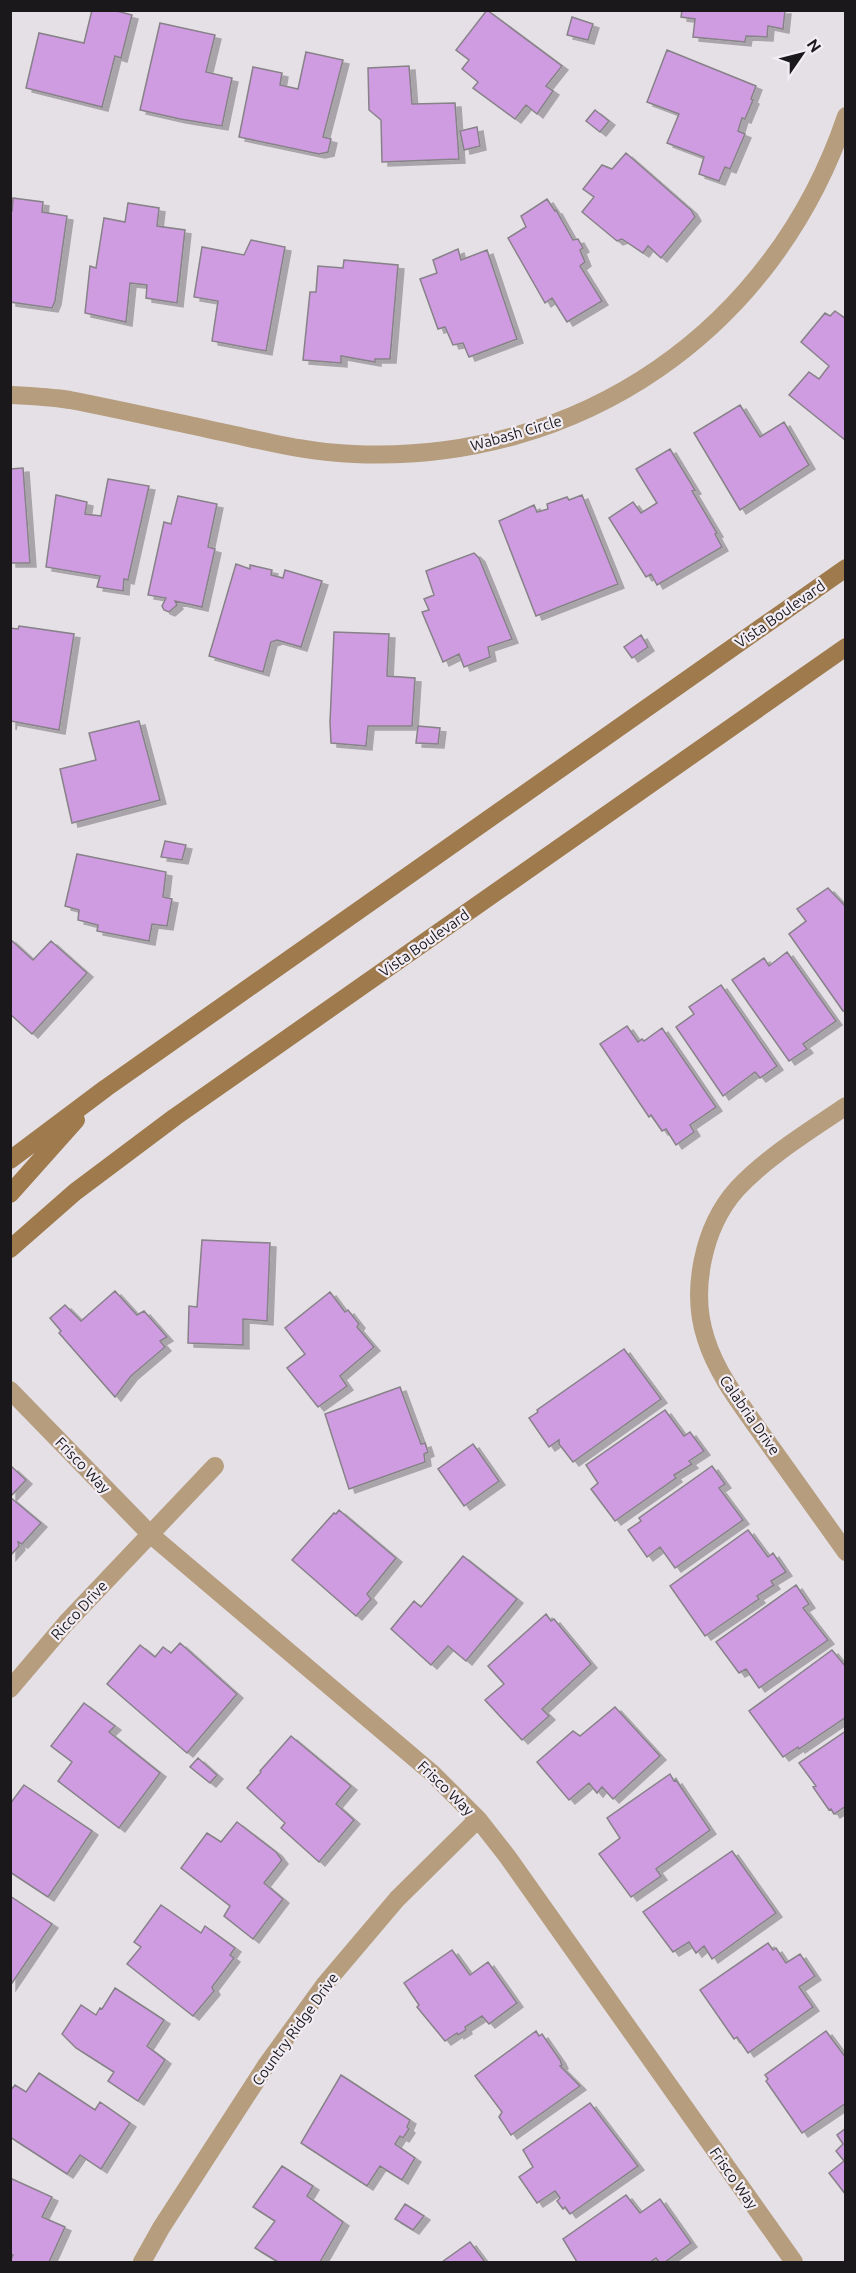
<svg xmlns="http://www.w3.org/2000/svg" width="856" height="2273" viewBox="0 0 856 2273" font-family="Ubuntu,sans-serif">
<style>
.building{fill:#cf9be1;stroke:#878288;stroke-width:1.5;filter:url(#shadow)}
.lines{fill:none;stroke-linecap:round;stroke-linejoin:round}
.minor{stroke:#b59d7e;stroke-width:18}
.secondary{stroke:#9e7a4c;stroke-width:18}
.labels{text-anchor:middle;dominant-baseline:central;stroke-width:4.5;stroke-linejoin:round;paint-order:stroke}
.street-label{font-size:15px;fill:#1a181b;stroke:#f2edf4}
</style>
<defs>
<filter id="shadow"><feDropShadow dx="6" dy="4" stdDeviation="0" flood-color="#0004"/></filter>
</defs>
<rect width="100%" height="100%" fill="#e5e0e6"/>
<path class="building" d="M92 10H113L132 15 121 58 115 56 102 107 26 88 39 33 84 43Z
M487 10 562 66 546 86 553 91 537 114 526 105 515 119 473 88 478 82 462 69 469 60 456 50Z
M682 10H785L783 29 768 26 767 37 746 36 745 42 693 37 695 19 681 17Z
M572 17 593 24 588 40 567 35Z
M160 23 215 35 206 72 232 78 222 126 180 119 140 110Z
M667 50 756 86 751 99 753 100 745 119 742 118 738 131 745 134 730 169 725 167 719 181 699 174 704 157 667 143 679 114 647 102Z
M306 52 343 60 323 137 331 139 328 152 319 154 239 137 253 67 282 73 280 85 298 89Z
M409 66 412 104 455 103 459 159 382 162 381 120 369 110 368 68Z
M595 110 609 121 600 132 586 121Z
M477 127 480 146 464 150 460 131Z
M626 153 691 210 695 217 661 258 648 246 643 253 622 239 617 241 582 212 594 197 583 189 602 165 612 169Z
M13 198 43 202 42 212 67 216 55 301 52 308 10 302V211H12Z
M547 199 555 211 556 210 573 240 578 239 583 248 580 250 585 262 580 266 602 301 567 322 552 298 545 303 508 238 526 227 521 216Z
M128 203 159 208 157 226 185 230 177 303 146 298 147 285 130 283 126 322 85 313 90 266 96 268 104 218 125 222Z
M251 240 285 247 266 351 212 341 218 301 194 297 202 247 244 255Z
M458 249 461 260 487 250 517 339 469 357 463 343 453 345 445 327 438 329 420 279 437 273 433 260Z
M344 260 398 265 390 359H375V362L341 356V363L303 360 310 292H316L318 266 343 268Z
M835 311 846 319 845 440 789 395 809 372 819 379 829 366 801 342 825 313 830 316Z
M740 405 760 437 784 422 809 465 740 510 694 433Z
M670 449 695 490 692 491 717 533 715 534 722 547 657 585 651 574 646 577 609 518 633 502 641 513 657 503 636 469Z
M23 468 30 563H10V469Z
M108 479 149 486 128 580 124 579 123 591 97 587 100 576 46 567 56 495 87 502 85 514 101 516Z
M582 495 618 584 536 616 499 521 534 505 537 512 548 509 547 504 567 497 569 500Z
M178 496 217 504 208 547 215 549 202 607 175 601 177 605 169 612 164 610 162 606 166 598 148 595 164 522 171 524Z
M474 553 479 558 512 639 488 647 490 657 464 667 459 654 443 662 422 612 429 610 424 599 434 595 426 571Z
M236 564 250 569V565L272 570 271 575 283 578 285 570 322 581 301 647 277 640 271 642 263 672 209 656Z
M19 626 74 634 59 730 11 721 10 726V628L18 629Z
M334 632 389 634 387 676 415 678 412 726H368L366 746 331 743 330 722Z
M641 635 648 647 632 658 624 647Z
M139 721 160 800 72 823 60 769 96 760 89 733Z
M418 726 440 728 438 744 416 743Z
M165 841 186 845 182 860 161 857Z
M77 854 166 872 163 897 172 899 167 926 152 924 149 941 97 931 98 925 78 920 79 910 65 906Z
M828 888 846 907V1010L843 1011 789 934 806 921 797 909Z
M10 939 33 960 51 941 87 973 32 1034 10 1014Z
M787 952 836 1021 803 1044 807 1049 789 1061 732 980 764 958 769 966Z
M721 985 777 1066 760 1078 755 1072 723 1096 676 1027 694 1014 689 1007Z
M627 1026 638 1042 642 1039 644 1041 662 1028 716 1107 690 1125 694 1132 676 1145 666 1129 662 1131 651 1115 649 1117 600 1044Z
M202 1240 270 1243 267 1321 243 1319V1345L188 1343 189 1306 197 1307Z
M115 1291 137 1315 144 1311 167 1337 160 1341 165 1347 131 1376 115 1397 59 1333 61 1331 50 1318 65 1305 81 1321Z
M330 1292 345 1312 348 1310 359 1324 357 1327 374 1347 340 1376 347 1386 318 1407 287 1368 305 1354 285 1328Z
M624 1349 661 1399 573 1462 559 1444V1440L549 1447 529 1418 538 1412 537 1410Z
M400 1387 421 1444 425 1443 428 1452 424 1454 425 1462 349 1489 325 1414Z
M665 1410 684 1436 690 1432 704 1451 689 1461 692 1464 674 1475 676 1478 615 1521 591 1489 598 1483 586 1465Z
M473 1444 499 1481 464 1506 438 1469Z
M712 1466 725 1484 719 1488 743 1520 675 1568 660 1547 647 1557 628 1530 641 1521 639 1518Z
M12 1467 26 1480 10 1497V1469Z
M10 1497 41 1523 22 1544 18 1542 19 1546 10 1556Z
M339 1510 396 1558 367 1594 371 1599 356 1616 292 1560 334 1513 336 1514Z
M748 1530 768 1557 773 1553 786 1572 771 1581 774 1585 757 1596 759 1599 705 1636 670 1586Z
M463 1556 517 1599 466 1661 448 1646 431 1665 391 1629 414 1601 421 1607Z
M796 1585 809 1604 803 1608 828 1640 759 1688 746 1669 739 1673 716 1642Z
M546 1614 551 1621 554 1619 591 1664 542 1709 549 1716 522 1740 485 1700 504 1684 488 1666Z
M180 1643 237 1694 187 1753 107 1684 140 1645 155 1657 163 1647 171 1653Z
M832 1650 846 1667V1717L799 1749 798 1747 783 1757 749 1711Z
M84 1703 115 1726 109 1732 160 1773 119 1828 58 1781 72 1762 51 1746Z
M615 1707 660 1756 613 1799 602 1787 597 1793 589 1783 569 1800 537 1762 573 1731 580 1736Z
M846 1731V1806L834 1814 831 1809 829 1810 813 1787 816 1786 799 1763Z
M291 1736 351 1786 336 1804 354 1820 319 1862 281 1828 285 1823 247 1788 261 1772 260 1771Z
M198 1758 217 1775 210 1783 190 1767Z
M670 1774 674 1781 676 1780 710 1830 656 1869 661 1876 631 1897 599 1854 620 1838 607 1818Z
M24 1785 92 1831 48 1897 10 1872V1804Z
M237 1822 276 1852 282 1860 264 1883 283 1899 253 1939 224 1916 230 1906 181 1868 207 1833 221 1842Z
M732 1851 776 1913 712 1959 704 1946 696 1953 689 1942 673 1952 643 1912Z
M10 1896 52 1924 10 1986Z
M161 1905 201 1933 205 1926 235 1948 230 1955 234 1958 212 1987 214 1991 193 2016 127 1964 141 1947 134 1942Z
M768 1943 773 1950 776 1948 786 1963 800 1954 815 1976 799 1987 813 2007 748 2053 737 2037 734 2039 700 1990Z
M452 1950 470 1975 488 1962 517 2003 489 2024 482 2016 465 2027 466 2030 458 2035 457 2033 445 2041 417 2007 419 2005 404 1983Z
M115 1988 164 2020 147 2046 165 2060 138 2101 108 2081 114 2072 76 2048 62 2034 81 2005 96 2015 100 2008 102 2009Z
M536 2031 539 2036 542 2034 560 2060 562 2065 560 2066 580 2086 511 2135 499 2117 502 2112 475 2076Z
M826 2031 846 2058V2103L802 2133 766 2081 768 2079 765 2075Z
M39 2073 95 2110 100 2102 130 2123 101 2169 80 2155 67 2174 10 2137V2091L15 2085 26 2092Z
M341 2075 410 2120 407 2127 409 2129 403 2138 400 2136 395 2144 415 2158 402 2180 380 2166 367 2186 301 2143Z
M590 2103 638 2166 570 2214 565 2207 563 2209 557 2201 560 2198 555 2191 537 2203 519 2177 533 2167 523 2150Z
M846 2128V2195L829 2173 844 2161 836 2151 843 2144 837 2135Z
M282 2166 313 2186 307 2196 343 2222 320 2262H278L255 2248 275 2221 253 2207Z
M10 2178 52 2197 42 2217 65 2227 49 2262H10L13 2255 10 2253Z
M626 2195 640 2213 660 2199 691 2243 665 2262H659L656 2258 650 2262H577L563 2239Z
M405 2204 424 2216 413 2230 395 2219Z
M470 2242 485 2262H442Z"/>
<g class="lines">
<path class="minor" d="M10 395C30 396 51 397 70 400 122 410 174 422 226 433 268 442 311 453 354 454 580 464 774 330 846 116
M846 1106C808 1132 768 1156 737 1189 703 1227 690 1291 706 1339 717 1374 740 1403 761 1433 789 1472 817 1512 846 1552
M10 1390 151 1535 432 1773 478 1819 507 1856 794 2262
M10 1689 66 1623 215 1466
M142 2262 161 2228 267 2064 325 1984 397 1899 478 1819"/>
<path class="secondary" d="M10 1160 106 1088 846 568
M10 1194 76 1120
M10 1249 75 1192 175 1117 846 647"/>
</g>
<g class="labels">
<g class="street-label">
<text transform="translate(516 433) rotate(-16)">Wabash Circle</text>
<text transform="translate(780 614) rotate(-35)">Vista Boulevard</text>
<text transform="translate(424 943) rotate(-35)">Vista Boulevard</text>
<text transform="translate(750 1415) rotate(55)">Calabria Drive</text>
<text transform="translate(83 1465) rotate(46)">Frisco Way</text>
<text transform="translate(79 1610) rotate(-47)">Ricco Drive</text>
<text transform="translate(446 1788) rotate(44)">Frisco Way</text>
<text transform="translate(295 2029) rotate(-54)">Country Ridge Drive</text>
<text transform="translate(734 2178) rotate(55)">Frisco Way</text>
</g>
</g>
<rect width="856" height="2273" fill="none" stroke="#1a181b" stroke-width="24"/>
<g transform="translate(802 54) rotate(55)" stroke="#f2edf4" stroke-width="4.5" paint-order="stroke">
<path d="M0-4.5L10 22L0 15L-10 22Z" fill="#1a181b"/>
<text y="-9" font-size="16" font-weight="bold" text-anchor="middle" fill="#1a181b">N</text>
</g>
</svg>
